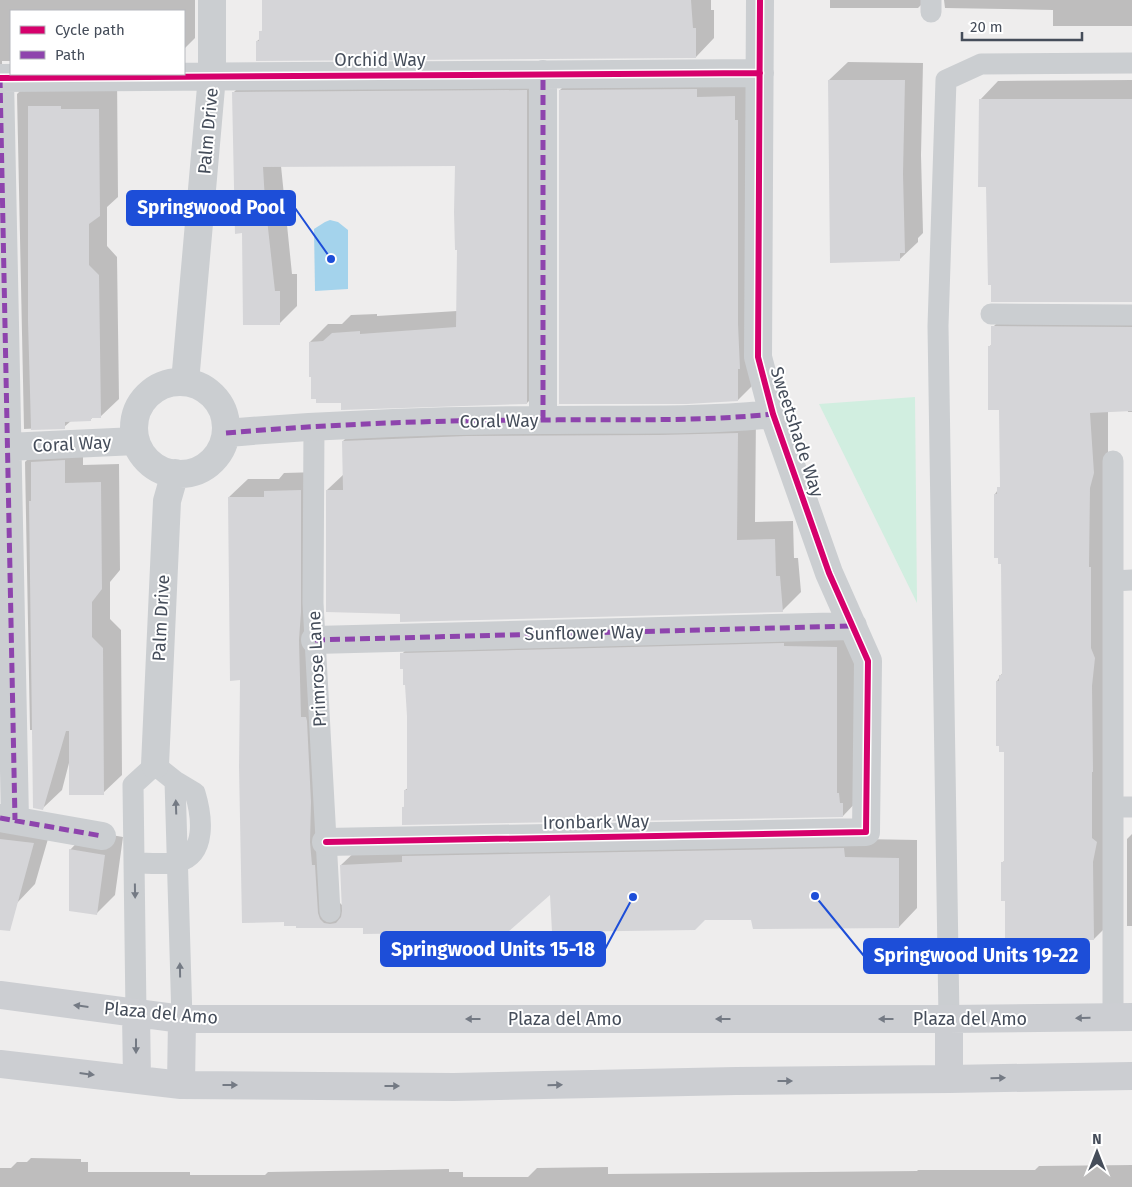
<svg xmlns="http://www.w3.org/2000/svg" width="1132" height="1187" viewBox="0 0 1132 1187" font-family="'Fira Sans',sans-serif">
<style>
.green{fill:#d1eee0}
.water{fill:#a4d3ec}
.shadow{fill:#0003}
.building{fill:#d5d5d8}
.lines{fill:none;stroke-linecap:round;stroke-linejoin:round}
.service{stroke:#cbced1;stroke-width:21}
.minor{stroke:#cbced1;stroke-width:28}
.secondary{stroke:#ccced2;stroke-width:28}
.quiet{stroke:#8e44ad;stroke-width:5;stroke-dasharray:10 5;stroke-linecap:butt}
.cycleway-casing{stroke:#fff;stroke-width:9}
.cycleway{stroke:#d6006c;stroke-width:6}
.oneway{fill:#747a84}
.labels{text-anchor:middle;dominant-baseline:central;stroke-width:4;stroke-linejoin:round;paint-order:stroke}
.street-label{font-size:18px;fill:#454d5a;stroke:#fff}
.leader{fill:none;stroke:#1d4ed8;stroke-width:2}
.callout-dot{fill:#1d4ed8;stroke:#fff;stroke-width:2}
.callout{fill:#1d4ed8;stroke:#1d4ed8;stroke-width:2}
.callout-label{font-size:19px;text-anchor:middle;font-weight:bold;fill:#fff}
</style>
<rect width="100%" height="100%" fill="#eeeded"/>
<path class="green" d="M915 397 917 603 819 404Z"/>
<path class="water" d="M330 220 338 222 348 230V289L315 291 314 229 325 222Z"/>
<path class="shadow" d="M0 0H195V38L184 49V11H11V61H2L16 712 0 728Z
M263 0H711V10H714V38L696 57 257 41 261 38V32L263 29Z
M830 0H926L918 8H830Z
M944 0H1132V26H1053V10L945 8Z
M848 62 923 63 921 155 923 233 918 238V242L899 260 829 80Z
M578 72 753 78 756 382 738 400 560 90Z
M545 73V385L527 403 342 401 310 342 328 324H342L351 315 377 314V316L457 311 458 249 456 165 281 166 292 274H297V306L279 324 243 232 233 93 251 75Z
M117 75 118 197 107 207V246L117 257 119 399 100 417H93L90 420H72L64 427 24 429 17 94 36 76Z
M1132 80V301L987 186 980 100 998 81Z
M1011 309H1132V412H1128L1125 392 1108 409V628L1112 921 1094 939H1073L1068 944 1007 900 1002 863 1005 860V751L997 681 1003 672V563L995 494 1002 484 1001 409 989 347 993 343V327Z
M756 415 755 522 793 521 794 558H798L801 592 782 611 402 613 327 490 344 474 343 441 362 423Z
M83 442V465L119 464 120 570 110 582V619L121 630 122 775 103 793 69 763 62 790 43 808 33 730H30L25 462 43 444Z
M319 472V593L338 901 343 906 341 865 360 847 863 839 917 840V908L899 927 752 919 551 892 365 927H297L241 679 229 497 248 479H279L284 473Z
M855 629 861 797 843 816 403 808 405 805V790L408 788V716L407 684 402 654 420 635Z
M0 818 52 825 35 884 17 903 0 900Z
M88 831 123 837 115 895 96 914 70 850Z
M1132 834V926H1127V839Z
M31 1158 81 1159V1162H88V1172H190V1175H265L268 1172 449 1169V1172H463V1177H528L537 1168 608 1167V1174L917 1171 918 1170H1035L1039 1166 1132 1165V1187H0V1168H11L17 1162H27Z"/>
<path class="building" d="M262 0H691L693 28H696V58L256 61V41H259V31H262Z
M828 80H905L903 174 905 253H900V261L830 263Z
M697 89V97L735 96V120H738V324L740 369H738V401L687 404H559V90Z
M527 90V404L341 410V403H316V399H311V377H309V342L323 341 332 333 360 331V334L456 327 457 250H455L454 212 455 166 263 167 265 201 275 291H280V325H243L242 233 235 234 232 92Z
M979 99H1132V302H991V285H988L986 187H978Z
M28 106H61V109H99L100 216 89 224V265L99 275 101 418H91V421L65 422V429L31 430V428L28 321Z
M991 326 1132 327V411L1090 413 1094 473 1090 488 1089 567H1091V648L1095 658 1092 686 1093 772H1092V838L1097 842 1093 862 1094 940H1069V945H1005V901H1001V862H1004V752H999V746H996V681H999V675H1002L1001 564H998V558H994V494H997V487H1000L999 410H988V346H991Z
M738 433 737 540 775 539 776 576H780L783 612 400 622V614L326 612V490H343L342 441 466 436 659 435Z
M65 460V483L101 482 102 589 92 602V637L103 648 104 795H69V731H66L43 810 33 808 29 501H31V462Z
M301 490V612L299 640 301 717H306L307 721 311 802 310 842 312 865H315L318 913 320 919 324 923 330 924 336 923 341 917 342 911 340 865 402 862V856L844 848 845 857 899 858V928L753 929 751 920H705L695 930 552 932 550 895 508 932 363 934V928H296V926H284V922L242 923 239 767 240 680 230 681 228 497H264V491Z
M784 643V646L837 647V793H839L840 803H843V817L402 825V807H404V790H407V716L405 685H403V669H400V653Z
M0 839 34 843 10 931 0 930Z
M69 849 105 855 97 915 69 911Z"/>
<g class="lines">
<path class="service" d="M931 0V12
M991 314 1132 315
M314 426 313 603 330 912
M1113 461V1017
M1113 581 1132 580
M1113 807H1132
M135 863C147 863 167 865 178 862 207 854 202 816 195 793L175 781
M136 1013 133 785 155 765 175 781 182 1019
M949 1019 938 326 946 80 981 64 1132 63"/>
<path class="minor" d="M0 78 760 73
M0 78 15 820
M185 382 212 76V0
M134 428a46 46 0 1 1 92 0a46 46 0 1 1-92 0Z
M543 420V74
M226 433C332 424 439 420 545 420 621 419 697 422 773 414
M7 447 136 441
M315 640 853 626
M155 765 167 501 175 473
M0 818 102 836
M326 842 866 832 868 661 829 573 773 414 758 357 760 0"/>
<path class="secondary" d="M0 995 182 1019H949L1132 1017
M136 1013 137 1080
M0 1064 181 1085 454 1087 736 1081 949 1079 1132 1076
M949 1079V1019
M181 1085 182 1019"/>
<path class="quiet" d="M0 78 15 820
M543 420V74
M226 433C332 424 439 420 545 420 621 419 697 422 773 414
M315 640 853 626
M0 818 102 836"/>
<g class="cycleway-casing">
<path id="cycleway" d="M0 78 760 73
M326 842 866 832 868 661 829 573 773 414 758 357 760 0"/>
</g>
<use href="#cycleway" class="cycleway"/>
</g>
<defs><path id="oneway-solid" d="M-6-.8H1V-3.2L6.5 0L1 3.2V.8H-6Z" transform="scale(1.25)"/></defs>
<g class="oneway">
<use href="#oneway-solid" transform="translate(176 807) rotate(-92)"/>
<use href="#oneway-solid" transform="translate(135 891) rotate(89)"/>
<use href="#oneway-solid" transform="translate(180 970) rotate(-91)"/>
<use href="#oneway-solid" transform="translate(81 1006) rotate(-173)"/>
<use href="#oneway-solid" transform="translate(1083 1018) rotate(179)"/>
<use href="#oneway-solid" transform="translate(473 1019) rotate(-180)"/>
<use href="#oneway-solid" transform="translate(723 1019) rotate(-180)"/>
<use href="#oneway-solid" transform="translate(886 1019) rotate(-180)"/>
<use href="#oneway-solid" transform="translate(136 1046) rotate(90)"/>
<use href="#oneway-solid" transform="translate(87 1074) rotate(7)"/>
<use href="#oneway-solid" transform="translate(998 1078) rotate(-1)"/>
<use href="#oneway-solid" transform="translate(785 1081)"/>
<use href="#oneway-solid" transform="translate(230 1085)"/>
<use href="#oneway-solid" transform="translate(555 1085) rotate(-1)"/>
<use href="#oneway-solid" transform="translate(392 1086)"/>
</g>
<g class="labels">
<g class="street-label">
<text x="380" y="60">Orchid Way</text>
<text transform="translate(208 131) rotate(-85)">Palm Drive</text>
<text transform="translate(499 421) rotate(-1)">Coral Way</text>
<text transform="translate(797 432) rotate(72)">Sweetshade Way</text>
<text transform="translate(72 444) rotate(-3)">Coral Way</text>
<text transform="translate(161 618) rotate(-87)">Palm Drive</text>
<text transform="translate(584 633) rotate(-1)">Sunflower Way</text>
<text transform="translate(317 669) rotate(-93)">Primrose Lane</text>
<text transform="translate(596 822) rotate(-1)">Ironbark Way</text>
<text transform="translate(161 1013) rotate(5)">Plaza del Amo</text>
<text x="565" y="1019">Plaza del Amo</text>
<text x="970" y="1019">Plaza del Amo</text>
</g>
</g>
<path class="leader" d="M331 259L295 208M633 897L605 949M815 896L864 956"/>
<g class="callout-dot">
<circle cx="331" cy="259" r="5"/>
<circle cx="633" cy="897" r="5"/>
<circle cx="815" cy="896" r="5"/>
</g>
<g class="callout">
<rect x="127" y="191" width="168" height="34" rx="5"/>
<rect x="381" y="932" width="224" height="34" rx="5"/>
<rect x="864" y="939" width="225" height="34" rx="5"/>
</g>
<g class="callout-label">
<text x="211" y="214">Springwood Pool</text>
<text x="493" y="956">Springwood Units 15-18</text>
<text x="976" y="962">Springwood Units 19-22</text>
</g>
<rect x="10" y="10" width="175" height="65" fill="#ffffff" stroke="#b5b8bd"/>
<rect x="20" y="26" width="25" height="8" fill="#d6006c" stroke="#b5b8bd"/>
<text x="55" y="35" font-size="15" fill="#454d5a">Cycle path</text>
<rect x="20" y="51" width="25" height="8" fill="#8e44ad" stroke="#b5b8bd"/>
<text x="55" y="60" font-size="15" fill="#454d5a">Path</text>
<g transform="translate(1097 1152)" stroke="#ffffff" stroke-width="4" paint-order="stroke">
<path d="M0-4L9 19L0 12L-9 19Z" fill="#454d5a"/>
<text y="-8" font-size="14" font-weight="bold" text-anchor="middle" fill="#454d5a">N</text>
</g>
<path d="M962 32v8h120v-8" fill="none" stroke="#454d5a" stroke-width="2.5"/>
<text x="970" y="32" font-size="15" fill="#454d5a" stroke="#ffffff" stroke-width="4" paint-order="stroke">20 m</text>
</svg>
